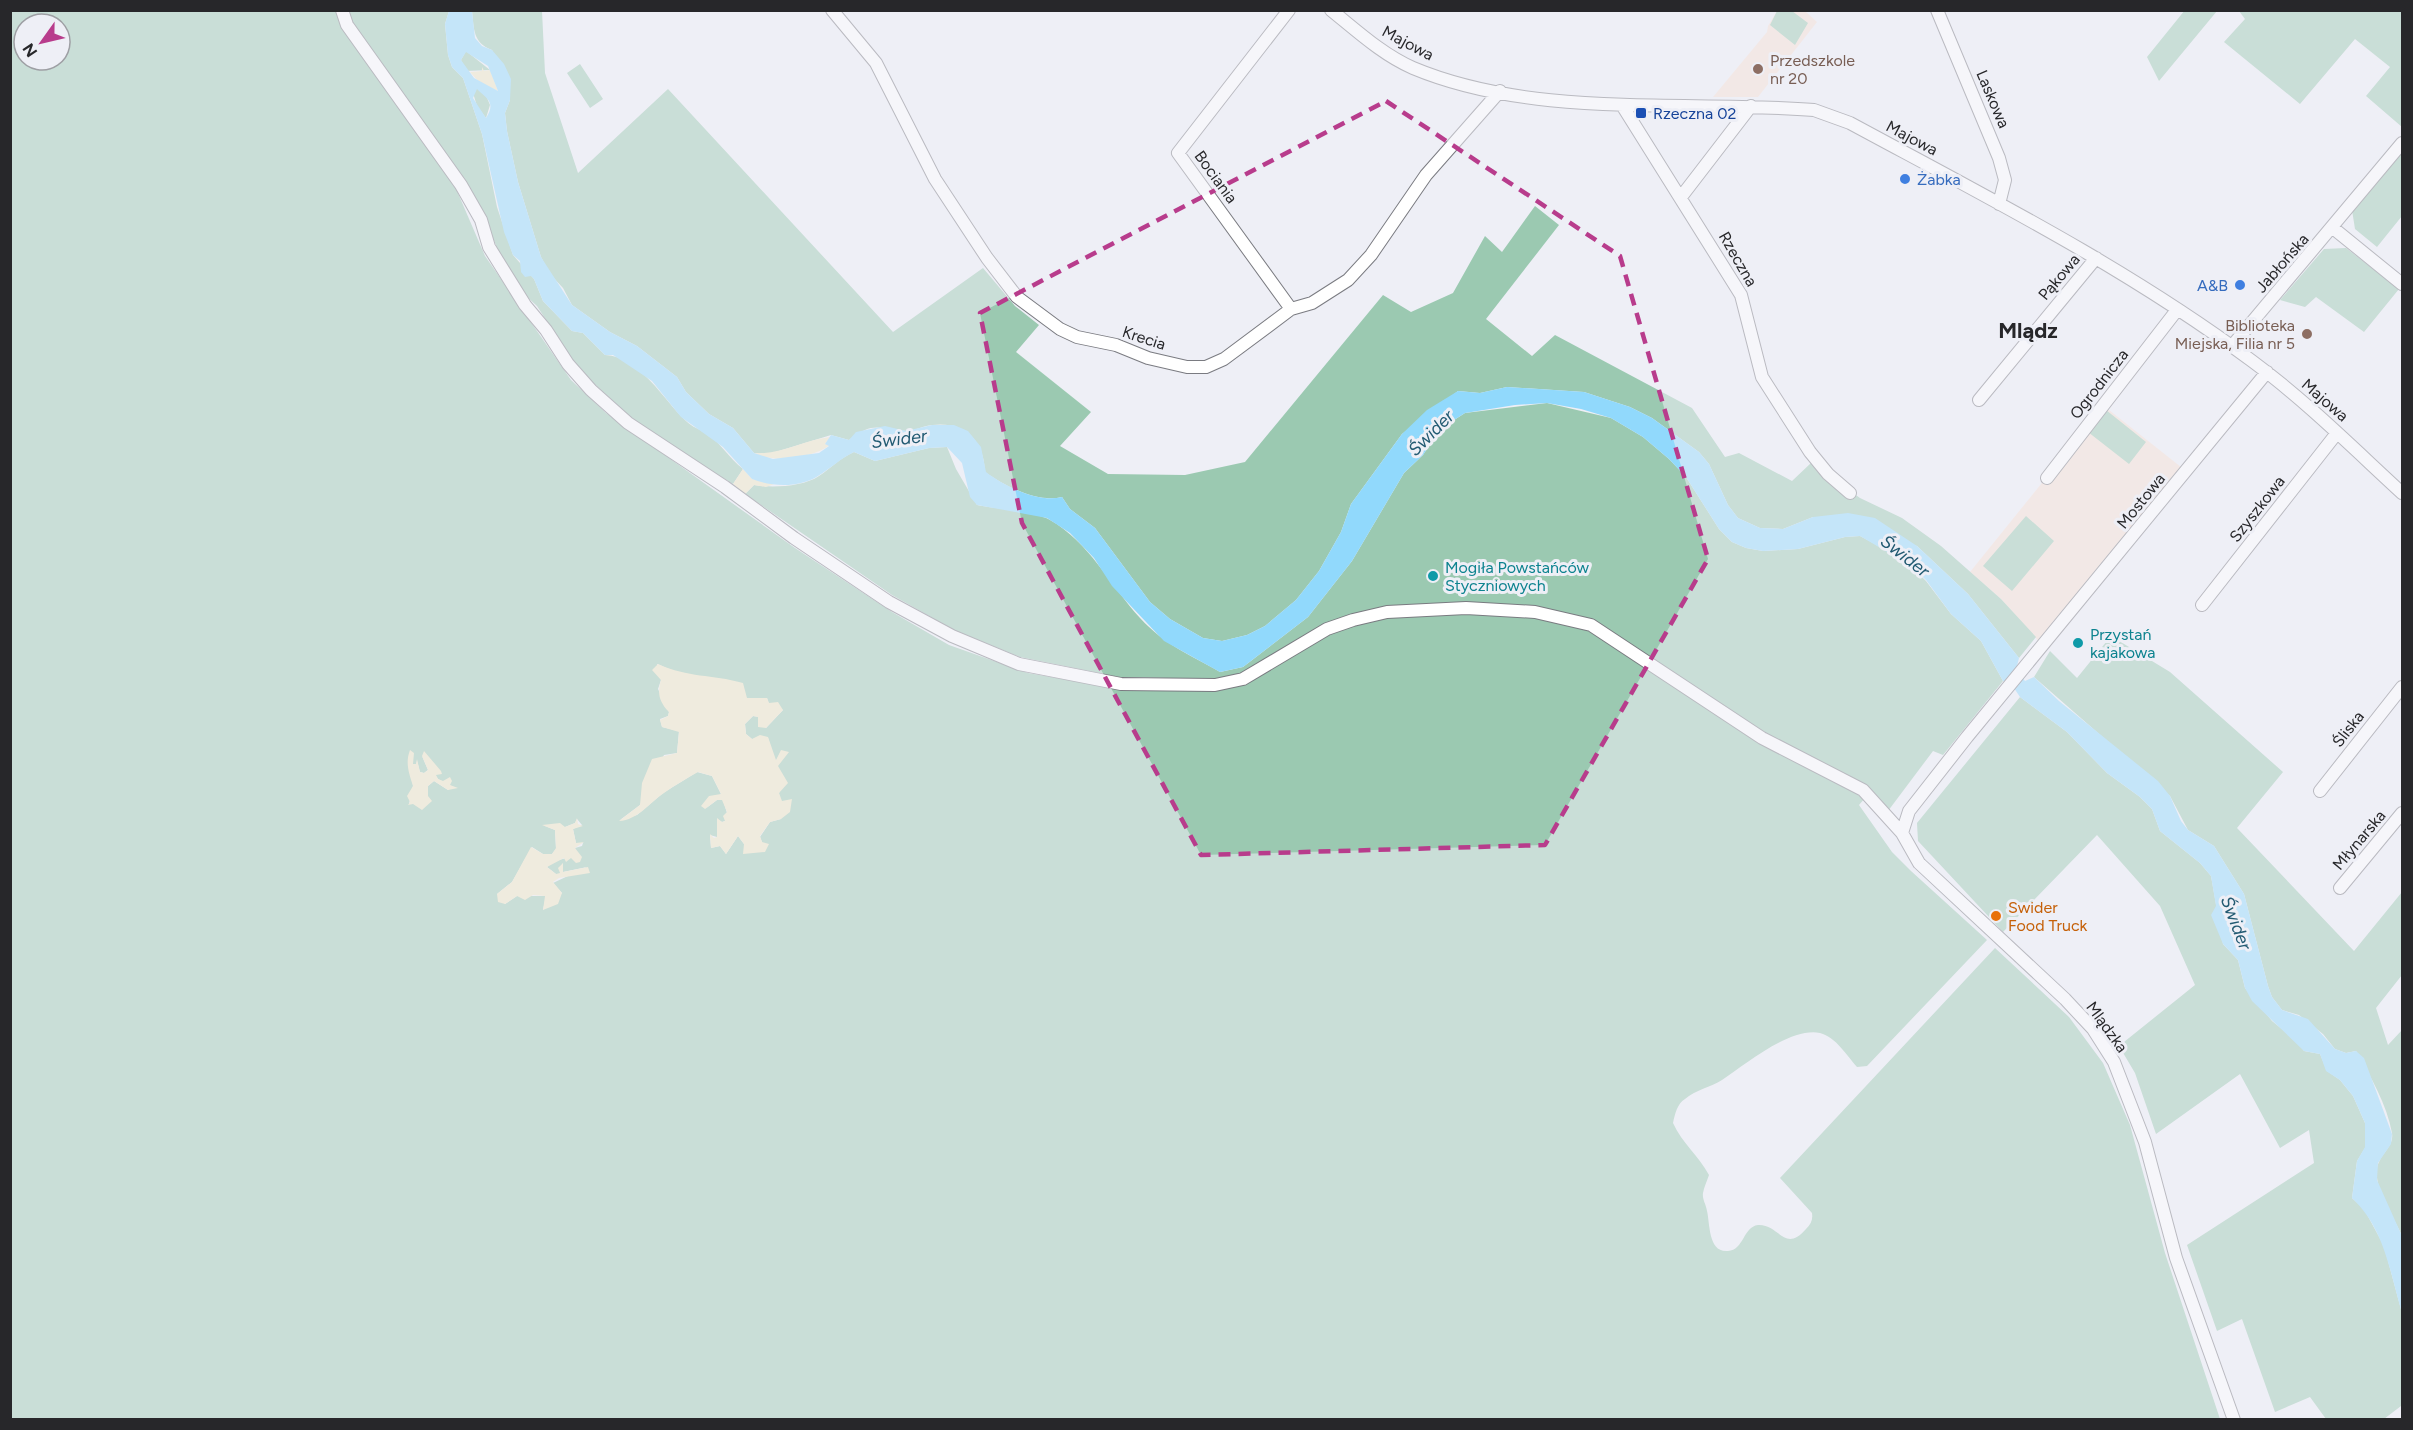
<svg xmlns="http://www.w3.org/2000/svg" width="2413" height="1430" viewBox="0 0 2413 1430" font-family="Figtree,sans-serif">
<style>
.education{fill:#f6e1d3}
.green{fill:#9bc9b1;fill-rule:evenodd}
.sand{fill:#f0e6c0}
.water{fill:#91d9fc;fill-rule:evenodd}
.lines{fill:none;stroke-linecap:round;stroke-linejoin:round}
.minor-casing{stroke:#7a7b81;stroke-width:14}
.minor{stroke:#fff;stroke-width:12}
.marked{fill:none;stroke:#b83c8c;stroke-width:4.5;stroke-dasharray:12 8;stroke-linejoin:round}
.education-dot{fill:#8d6e63;stroke:#eeeff6;stroke-width:2}
.transit-dot{fill:#1a4fb4;stroke:#eeeff6;stroke-width:2}
.shop-dot{fill:#3f7fe0;stroke:#eeeff6;stroke-width:2}
.culture-dot{fill:#0f9aa8;stroke:#eeeff6;stroke-width:2}
.food-dot{fill:#e8710a;stroke:#eeeff6;stroke-width:2}
.labels{text-anchor:middle;dominant-baseline:central;stroke-width:6;stroke-linejoin:round;paint-order:stroke}
.street-label{font-size:16px;fill:#27272a;stroke:#eeeff6}
.education-label{font-size:16px;fill:#785e54;stroke:#eeeff6;text-anchor:start}
.transit-label{font-size:16px;fill:#164399;stroke:#eeeff6;text-anchor:start}
.shop-label{font-size:16px;fill:#366cbe;stroke:#eeeff6;text-anchor:start}
.culture-label{font-size:16px;fill:#0d838f;stroke:#eeeff6;text-anchor:start}
.food-label{font-size:16px;fill:#c56008;stroke:#eeeff6;text-anchor:start}
.water-label{font-size:18px;font-style:italic;fill:#225a72;stroke:#eeeff6}
.district-label{font-size:22px;font-weight:bold;fill:#27272a;stroke:#eeeff6}
</style>
<rect width="100%" height="100%" fill="#eeeff6"/>
<path class="education" d="M1777 11H1805L1817 22 1758 97H1713L1767 32 1768 26Z
M2104 406 2186 471 2042 645 2001 599 1970 572Z"/>
<path class="green" d="M2185 10 2217 11 2159 81 2147 57Z
M10 11H337L448 170 485 256 571 380 606 413 795 548 892 612 949 645 1028 673 1120 689 1218 691 1244 684 1329 634 1354 625 1387 618 1466 613 1534 617 1588 630 1861 794 1865 798 1859 805 1892 852 1911 871 1987 940 1867 1066 1857 1067C1847 1056 1836 1037 1820 1033 1790 1027 1746 1064 1722 1080 1711 1087 1695 1090 1685 1099 1677 1104 1675 1114 1673 1123 1682 1143 1699 1156 1709 1175 1707 1181 1704 1187 1703 1193 1702 1199 1706 1204 1707 1211 1710 1223 1708 1253 1728 1251 1744 1250 1743 1227 1758 1225 1780 1224 1784 1254 1806 1229 1811 1224 1813 1220 1812 1213L1780 1178 1995 948 2069 1017 2103 1063 2130 1125 2165 1253 2220 1419H11ZM24 24H60V60H24ZM657 664C667 668 678 674 689 676 711 679 736 674 747 699L767 698 769 704 783 710 766 728 759 717 753 716 745 724 746 734 752 739 768 738 783 785 779 793 781 819 770 822 760 837 762 842 744 844 738 836 726 854 720 846 711 848 710 835 717 837V819L722 822 725 821 727 813 723 800H717L705 809 721 794 712 776 697 772 663 793 637 815 620 820 640 805 664 755 677 753 679 731 662 727 660 719 668 716 669 712 658 689 661 680ZM410 750 413 764 416 765 417 761 420 772 424 773 428 770 422 756 438 779 453 787 448 790 434 781 428 786V796L409 804 413 786ZM577 819 582 825 573 829 576 843H583L582 846 575 848 577 853C568 860 555 858 547 867L556 874H560L563 863V872L587 867 553 883 562 893 543 910 546 896H517L505 904 497 894 512 882 532 847 543 854H552L556 849 555 830 545 826 565 827 575 823Z
M346 11H449L445 24 448 55 452 67 463 78 482 134 497 207 513 255 534 279 543 301 572 331 583 333 605 355C641 357 663 400 686 421 692 427 699 429 706 433 721 443 729 458 743 469L733 484 646 431 578 369 537 306 524 294 503 261 484 218 349 21Z
M472 11H542L545 73 578 173 668 89 893 332 983 268 1015 306 1039 325 1016 352 1091 412 1060 446 1108 474 1185 475 1245 462 1383 295 1411 312 1453 293 1485 236 1502 252 1535 206 1559 225 1486 319 1532 356 1555 335 1692 408 1725 457 1739 453 1792 481 1811 463 1860 498 1902 518 1941 546 2001 599 2036 637 2019 658 1968 594 1917 546 1813 517 1783 529 1760 528 1738 518 1728 505 1709 464 1699 452 1652 418 1630 407 1584 392 1507 387 1480 393 1458 391 1402 434 1351 504 1341 532 1319 571 1296 600 1265 626 1247 635 1222 641 1203 638 1170 619 1150 602 1095 528 1070 509 1062 497C1038 503 1004 486 985 472 984 440 964 421 932 425 923 426 914 431 905 431 876 429 875 421 849 440L831 435 769 454 754 453 733 428 709 414 686 392 677 377 637 346 610 332 572 305 563 288 550 274 541 257 518 182 507 131 505 113 510 100 492 50C473 43 474 29 472 11Z
M1777 11H1792L1808 23 1795 45 1770 25Z
M2239 11H2402V127L2366 96 2390 67 2355 39 2300 104 2224 42 2245 19Z
M466 51 490 70 466 71 461 60Z
M580 64 603 99 590 108 567 73Z
M477 88 485 93 490 105 486 118 477 106 473 93Z
M2402 152V216L2377 247 2355 229 2352 210Z
M2346 248 2399 289 2364 332 2316 297 2305 307 2280 300 2324 249Z
M1547 403 1611 418 1643 437 1669 459 1686 477 1719 529 1732 542 1746 548 1763 551 1798 549 1845 537 1860 536 1888 551 1911 566 1926 581 1951 614 1981 641 2003 681 1943 755 1933 751 1888 811 1764 733 1592 620 1466 603 1325 624 1241 673 1216 679 1119 677 1020 657 954 630 892 595 745 494 754 485C771 488 803 487 819 476 831 468 840 458 854 452L875 461 929 448 947 447 956 469 977 505C997 509 1033 511 1050 520 1089 542 1110 585 1140 618 1167 647 1188 653 1220 672L1243 667 1308 617 1352 561 1404 473 1423 455 1440 429 1465 413Z
M2106 410 2146 442 2129 464 2088 432Z
M2026 516 2054 541 2012 591 1983 566Z
M2111 636 2170 672 2283 772 2237 828 2354 951 2402 892V975L2376 1008 2388 1045 2402 1030V1236C2394 1216 2369 1183 2379 1162 2384 1151 2394 1145 2392 1133 2387 1104 2370 1076 2356 1051L2346 1053 2335 1049 2323 1034 2299 1015 2282 1010 2272 997 2268 986 2244 894 2214 846 2188 830 2170 796 2034 677 2050 651 2077 678Z
M2020 697 2067 732 2107 773 2140 797 2152 809 2160 831 2200 863 2211 876 2223 944 2238 960 2245 988 2272 1021 2298 1042 2304 1051 2320 1054 2327 1071 2340 1080 2353 1096 2365 1123V1148L2357 1161 2352 1198 2364 1209 2384 1246 2402 1313V1407L2401 1406 2384 1419H2326L2310 1397 2275 1412 2242 1319 2217 1331 2187 1245 2314 1163 2309 1130 2280 1148 2240 1074 2156 1134 2135 1073 2119 1046 2195 985 2160 906 2097 835 2003 932 1918 841 1917 823Z"/>
<path class="sand" d="M482 67 484 71 490 70 498 91 479 82 470 72 482 71Z
M830 437 825 444 830 445C812 458 774 464 754 453 782 455 803 440 830 437Z
M743 469 752 479 774 484 766 487 754 485 745 494 733 484Z
M658 664C689 678 711 674 743 683L747 698H767L769 703 778 702 783 710 766 728 758 727V717L753 716 745 724 746 734 752 739 760 735 768 737 776 760 781 750 789 752 778 766 788 783 779 793 782 801 792 799 790 812 781 819 770 822 760 836 762 842 769 844 765 852 743 854 744 844 738 836 726 854 720 846 711 848 710 834 714 838 717 837V818L722 822 725 821 723 816 727 812 722 800H717L705 809 701 806 709 796 721 794 712 776 698 772C686 779 675 785 664 793 649 803 638 820 619 821L640 805 642 783 652 759 677 753 679 732 662 727 660 720 668 716 669 712C659 702 657 693 661 680L652 670Z
M410 750 414 753 413 764H416L417 759 420 772 424 773 428 770 422 756 424 751 441 771 442 774 436 775 438 779 443 781 450 777 452 781 450 785 458 788 448 790 434 781 428 786V796L432 801 422 810 413 804 408 805 410 802 407 796 413 786C409 773 405 763 410 750Z
M577 818 578 824 583 826 573 829 576 843 584 842 575 848 582 857 580 862 576 863 571 858 566 862 564 858 547 867 556 874 560 873 558 868 563 863V872L588 867 590 873 559 878 553 882 562 893 558 904 543 910 545 896 533 895 525 900 517 896 505 904 498 902 497 894 512 882 531 847 543 854H552L556 848 555 830 542 825 560 823 565 827 575 823Z"/>
<path class="water" d="M449 11H472L475 38 482 46 492 50 504 64 511 79 510 100 505 113 507 131 518 182 541 257 572 305 610 332 637 346 677 377 686 392 709 414 733 428 754 453 773 459 819 453 829 446 825 444 831 435 849 440 856 432 885 426 906 431 932 425H954L968 431 981 447 986 472C1004 486 1038 503 1062 497L1070 509 1095 528 1150 602 1170 619 1203 638 1222 641 1247 635 1265 626 1296 600 1319 571 1341 532 1351 504 1402 434 1427 410 1458 391 1480 393 1507 387 1584 392 1630 407 1652 418 1699 452 1709 464 1728 505 1738 518 1760 528 1783 529 1813 517 1848 513 1875 518 1917 546 1968 594 2019 658 2016 670 2025 681 2034 677 2059 701 2158 781 2170 796 2181 821 2188 830 2214 846 2244 894 2268 986 2272 997 2282 1010 2308 1019 2335 1049 2346 1053 2356 1051 2364 1058 2392 1134 2391 1144 2378 1163 2377 1180 2402 1236V1313C2390 1273 2385 1229 2352 1198L2357 1161 2365 1147V1123L2353 1096 2340 1080 2326 1071 2320 1054 2304 1051 2252 1001 2245 988 2238 960 2223 944 2211 915 2216 906 2211 876 2200 863 2160 831 2152 809 2140 797 2107 773 2067 732 2020 697 2012 685 2003 681 1981 641 1951 614 1926 580 1911 566 1860 536 1845 537 1798 549 1763 551 1746 548 1732 542 1719 529 1686 477 1669 459 1643 437 1611 418 1581 409 1547 403 1515 405 1465 413 1440 429 1423 455 1404 473 1352 561 1308 617 1243 667 1220 672 1164 641 1112 586 1094 558 1070 533 1047 518 977 505 970 497 962 463 947 447 929 448 875 461 854 452C840 459 831 468 818 476 800 488 771 487 752 479L723 447 681 417 652 381 613 355H605L583 333 572 331 543 301 534 279 531 276 525 277 521 272 520 261 513 255 504 232 482 134 463 78 452 67 448 55 445 24ZM466 52 488 66 498 91 474 78 461 60ZM477 89C485 98 497 101 486 118L473 98Z"/>
<g class="lines">
<g class="minor-casing">
<path id="minor" d="M342 10 347 25 461 185 481 220 489 247 525 305 546 330 568 364 591 390 628 423 725 487 794 538 889 602 952 636 1019 664 1121 684 1215 685 1243 679 1327 629 1353 620 1387 612 1466 608 1535 612 1591 625 1762 738 1863 790 1902 833 1919 863 2065 999 2093 1029 2114 1062 2145 1142 2176 1258 2234 1420
M832 10 876 63 935 179 987 258 1017 297 1060 329 1077 337 1116 345 1148 358 1187 367H1206L1224 359 1291 309 1312 303 1348 280 1371 255 1426 175 1500 91
M1289 10 1178 153 1291 309
M1331 10C1357 31 1383 55 1413 68 1535 119 1685 100 1814 110L1850 123C1987 197 2127 268 2252 361 2306 401 2353 448 2402 493
M1937 10 1999 158 2005 180 1999 204
M1622 105 1741 295 1762 377 1810 452 1828 474 1850 493
M1681 197 1751 106
M2333 228 2402 284
M2232 346 2402 143
M1979 400 2096 258
M2047 478 2177 310
M2202 605 2337 433
M2320 791 2402 687
M1902 833 1909 811 1967 737 2267 372
M2340 888 2402 813"/>
</g>
<use href="#minor" class="minor"/>
</g>
<path d="M0 0H2413V1430H0ZM1386 101 1620 256 1708 559 1545 845 1201 855 1022 523 980 313Z" fill="#eeeff6" fill-opacity=".55" fill-rule="evenodd"/>
<path class="marked" d="M1386 101 1620 256 1708 559 1545 845 1201 855 1022 523 980 313Z"/>
<g class="education-dot">
<circle cx="1758" cy="69" r="6"/>
<circle cx="2307" cy="334" r="6"/>
</g>
<rect class="transit-dot" x="1635" y="107" width="12" height="12" rx="3"/>
<g class="shop-dot">
<circle cx="1905" cy="179" r="6"/>
<circle cx="2240" cy="285" r="6"/>
</g>
<g class="culture-dot">
<circle cx="1433" cy="576" r="6"/>
<circle cx="2078" cy="643" r="6"/>
</g>
<circle class="food-dot" cx="1996" cy="916" r="6"/>
<g class="labels">
<g class="street-label">
<text transform="translate(1408 43) rotate(28)">Majowa</text>
<text transform="translate(1993 99) rotate(67)">Laskowa</text>
<text transform="translate(1912 138) rotate(28)">Majowa</text>
<text transform="translate(1216 177) rotate(54)">Bociania</text>
<text transform="translate(1738 259) rotate(60)">Rzeczna</text>
<text transform="translate(2282 263) rotate(-49)">Jabłońska</text>
<text transform="translate(2059 277) rotate(-50)">Pąkowa</text>
<text transform="translate(1144 338) rotate(18)">Krecia</text>
<text transform="translate(2099 384) rotate(-52)">Ogrodnicza</text>
<text transform="translate(2325 400) rotate(41)">Majowa</text>
<text transform="translate(2141 501) rotate(-51)">Mostowa</text>
<text transform="translate(2257 509) rotate(-52)">Szyszkowa</text>
<text transform="translate(2348 729) rotate(-52)">Śliska</text>
<text transform="translate(2359 840) rotate(-50)">Młynarska</text>
<text transform="translate(2107 1027) rotate(54)">Mlądzka</text>
</g>
<g class="education-label">
<text x="1770" y="60">Przedszkole<tspan x="1770" dy="18">nr 20</tspan></text>
<text x="2295" y="325" text-anchor="end">Biblioteka<tspan x="2295" dy="18">Miejska, Filia nr 5</tspan></text>
</g>
<g class="transit-label">
<text x="1653" y="113">Rzeczna 02</text>
</g>
<g class="shop-label">
<text x="1917" y="179">Żabka</text>
<text x="2228" y="285" text-anchor="end">A&amp;B</text>
</g>
<g class="culture-label">
<text x="1445" y="567">Mogiła Powstańców<tspan x="1445" dy="18">Styczniowych</tspan></text>
<text x="2090" y="634">Przystań<tspan x="2090" dy="18">kajakowa</tspan></text>
</g>
<g class="food-label">
<text x="2008" y="907">Swider<tspan x="2008" dy="18">Food Truck</tspan></text>
</g>
<g class="water-label">
<text transform="translate(1431 433) rotate(-45)">Świder</text>
<text transform="translate(899 439) rotate(-7)">Świder</text>
<text transform="translate(1905 556) rotate(38)">Świder</text>
<text transform="translate(2236 923) rotate(69)">Świder</text>
</g>
<g class="district-label">
<text x="2028" y="330">Mlądz</text>
</g>
</g>
<rect width="2413" height="1430" fill="none" stroke="#27272a" stroke-width="24"/>
<g transform="translate(42 42) rotate(236)"><circle r="28" fill="#eeeff6" stroke="#9e9fa4" stroke-width="1.5"/>
<path d="M0-4.5L10 22L0 15L-10 22Z" fill="#b83c8c"/>
<text y="-9" font-size="16" font-weight="bold" text-anchor="middle" fill="#27272a">N</text>
</g>
</svg>
